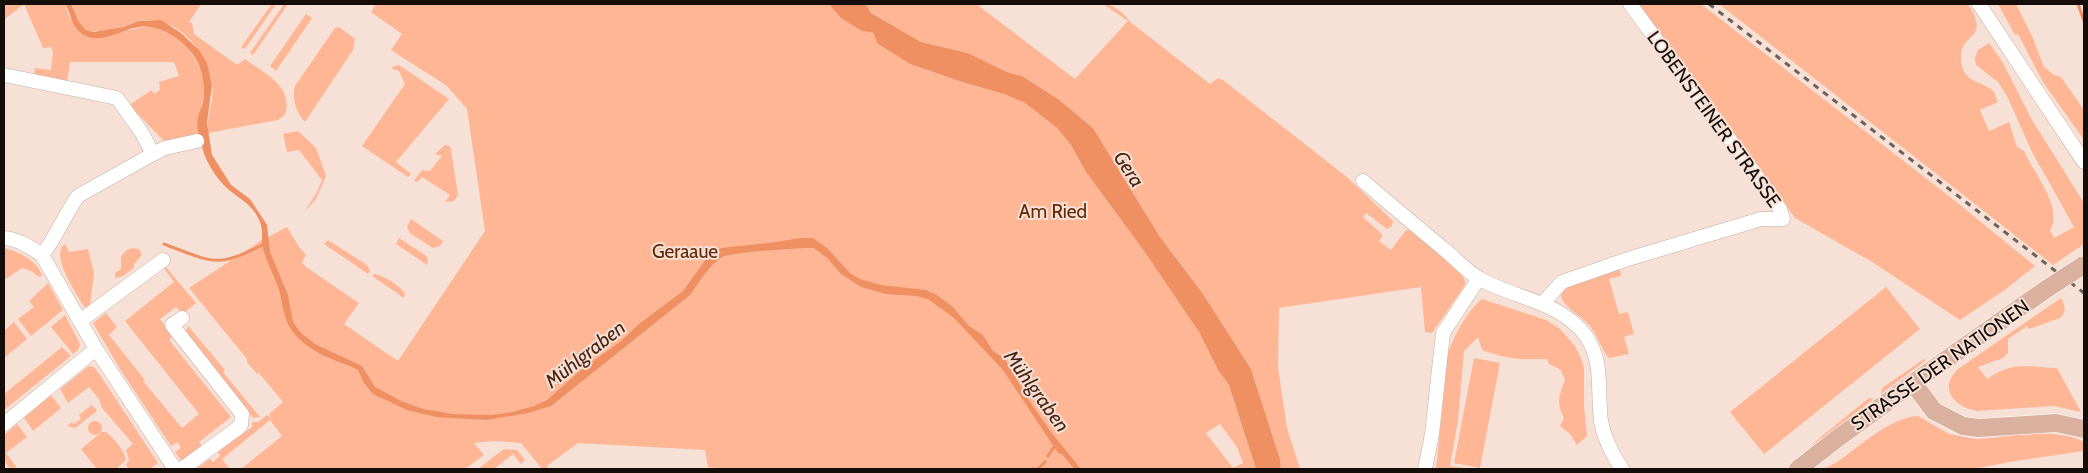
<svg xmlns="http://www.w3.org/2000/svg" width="2088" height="473" viewBox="0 0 2088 473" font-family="Cabin,sans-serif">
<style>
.green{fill:#feb695;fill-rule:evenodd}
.water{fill:#ef9063}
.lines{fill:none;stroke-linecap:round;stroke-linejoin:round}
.stream{stroke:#ef9063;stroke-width:3}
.minor-casing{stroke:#c4afa5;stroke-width:15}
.major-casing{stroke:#fff;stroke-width:19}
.minor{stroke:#fff;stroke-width:14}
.major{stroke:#d9b19e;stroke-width:18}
.rail{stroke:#6e615b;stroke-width:3;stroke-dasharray:6 6;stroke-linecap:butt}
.major-bridge-casing{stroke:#fff;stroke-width:19;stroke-linecap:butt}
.major-bridge{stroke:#d9b19e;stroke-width:18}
.labels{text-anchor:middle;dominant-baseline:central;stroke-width:4;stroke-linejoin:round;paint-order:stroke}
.street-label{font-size:19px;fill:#140d09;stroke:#f7e1d7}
.park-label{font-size:19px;fill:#632806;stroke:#f7e1d7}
.water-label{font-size:20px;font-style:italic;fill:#4b2513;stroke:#f7e1d7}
</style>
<rect width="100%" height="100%" fill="#f7e1d7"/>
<path class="green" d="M4 4H65L69 16 81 33C97 32 112 31 128 30 138 29 147 24 158 28 183 35 204 64 204 89 204 106 195 119 199 135L168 142 164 141 129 105 152 90 154 94 160 90 159 82 179 76 174 62H70L67 82 34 76 35 68 51 70 53 52 51 47 43 48 24 4 5 19Z
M71 4H201L189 22 192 23 194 34 237 65 245 59C264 73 294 86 285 115L278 120 208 133C206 116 215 99 212 84 206 49 176 14 138 21 133 22 128 25 124 26 114 30 96 33 86 30L79 22Z
M272 4H276L245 49 241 47Z
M284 4H288L253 55 250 53Z
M376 4H829L862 31 875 33 876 36 910 64 962 82 1004 94 1025 103 1057 128 1071 145 1086 172 1144 251 1199 332 1218 370 1229 385 1256 469H723L708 467 705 450 578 443 547 466 548 469H542L521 443 495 441 474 443 484 455 465 469H241L282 436 270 420 222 459 230 469H196L210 459 213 462 220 456 218 452 252 427V422H258L267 415 271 419 269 414 283 402 259 373 257 374 247 362V359L189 288 259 242 287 227 299 247 306 255 302 262 306 267 359 303 344 324 398 361 485 231 467 109 447 86 391 50 402 34 371 12ZM1220 424 1237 447 1243 463 1233 468 1206 433Z
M862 4H980L979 6 1075 79 1128 21 1103 4C1112 4 1125 13 1129 21L1210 84 1218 78 1223 80 1348 178 1393 221 1392 226 1387 229 1366 213 1363 217 1383 235 1379 241 1391 250 1406 230 1413 231C1425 240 1468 270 1465 285L1432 333 1425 332 1421 287 1279 308 1278 368 1287 428 1300 469H1281L1280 459 1251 369 1203 294 1160 237 1093 128 1058 99 1022 76 1007 72 968 53 921 42 871 13 867 6Z
M1637 4H1701L1954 200 2035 266 2006 289 1960 320 1872 262 1795 218Z
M1719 4H1968C1992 42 1959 31 1961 59 1962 84 1982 80 1993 91 1995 93 1996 99 1998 102L1980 110 1989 131 2009 122 2017 147 2024 151C2033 172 2064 208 2050 230L2054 238 2074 227 2032 152 2007 96 1998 82 1976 65 1975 58 1978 50 1989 43 2003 63 2032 120 2084 203V244L2053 265Z
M1998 4H2016L2032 36 2044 67 2054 75 2061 77 2084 110V140L2043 82 2018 34 2015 35Z
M306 14 312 18 276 71 270 66Z
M339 27 355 39 353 50 305 122C297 114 291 97 295 86L335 28Z
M399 65 449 99 396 162 411 174 408 177 362 146 405 84 399 71 393 69 392 67Z
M298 131 316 148 326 176 316 199 304 212 316 194 322 180 299 150 287 152 283 134Z
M445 145 450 146 451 150 458 195 454 201 445 202 450 195 422 177 417 182 414 181 422 170 430 171 442 156 435 154Z
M411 219 443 241 440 246 433 248 410 233 407 227Z
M399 238 425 255 428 258 427 265 396 244Z
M328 240 367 265 370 271 368 274 324 244Z
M65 244 69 252 88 249 94 273 90 305 87 307H84C77 294 49 254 65 244Z
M4 248C18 251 38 261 42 276L39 277 31 271 22 268 4 280Z
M132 248 139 249 142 255 134 264V268L123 276 115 278V273L121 269V256L127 250Z
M165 266 196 303 183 314 176 307 160 319 173 336 169 340 231 417 199 442 204 448 183 463 175 452 181 448 177 442 171 446 120 369 93 323 106 313 117 327 109 335 145 380 143 381 182 428 199 414 125 321 174 282 163 267Z
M1619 266 1621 276 1609 279 1619 314 1628 312 1634 334 1624 337 1629 354 1609 358C1600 348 1598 335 1589 325 1581 316 1569 310 1563 301 1561 298 1560 293 1561 290 1567 280 1607 270 1619 266Z
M374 274C384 275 401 286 405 294L404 298 372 276Z
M48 283 63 310 31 336 18 319 34 307 29 301Z
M1886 287 1920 329 1764 454 1730 412Z
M2061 298C2065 306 2067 312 2060 318L2029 329 2027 326 2008 339V353L2003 358 1978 367 1987 379C2012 361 2028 367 2057 368L2081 412 2054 406 1977 411C1954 407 1938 389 1958 369Z
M1482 299 1546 320 1560 329 1575 346 1581 358 1584 368V406L1587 436 1577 445 1570 434 1560 426 1564 418C1556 404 1559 394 1565 380L1561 370 1549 364 1547 359C1521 360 1507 359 1482 350L1478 337 1464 351 1458 420 1450 466 1473 469H1436L1448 353C1456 332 1465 314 1482 299Z
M65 315 80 344 78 350 73 354 51 327Z
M14 322 27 339 4 358V331Z
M188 326 225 370 223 372 260 417 253 418 185 334Z
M62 347 71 356 4 410V394Z
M1474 358 1500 363 1480 468 1454 463Z
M1924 359 1925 361 1881 394 1882 388Z
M89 366 94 367 100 375 158 463 150 469H129L126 465 129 460 126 450 133 444 102 408 99 399 89 387 68 403 60 389Z
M51 395 61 408 33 431 24 418Z
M1869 398 1874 399 1800 457 1822 436Z
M92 405 97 411 75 428 67 426 72 422 74 424 81 419 79 415Z
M1918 416 1949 434 1975 439C2006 438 2056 426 2084 442V451L2015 461 1973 469H1823C1827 467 1832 465 1837 462 1858 448 1890 417 1918 416Z
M88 428a7 7 0 1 1 14 0a7 7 0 1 1-14 0Z
M17 424 27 437 6 453 16 466 14 469H10L4 461V435Z
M102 432H106C114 439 124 449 126 460L116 469H97L81 449Z
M504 449 517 450 525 460 521 464 513 454 494 469H482L480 467Z"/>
<path class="water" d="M65 4H71L79 22 86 30 94 32 123 27 138 21 161 20 181 33 199 50 207 63 212 85 207 123 212 155 231 185 250 199 267 225 270 252 288 295 293 322 300 332 315 344 362 366 375 387 401 401 423 409 453 414 491 415 513 412 534 406 547 400 581 370 621 341 639 324 683 291 709 255 721 248 769 243 801 238H813L827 248 850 273 860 279 881 285 926 290 937 295 953 307 969 326 983 335 993 351 1004 358 1028 399 1051 432 1081 469H1074L1062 454 1058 453 1003 370 954 318 928 299 916 296 886 294 861 287 841 274 827 258 814 248C802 247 730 253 722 257 709 265 699 283 690 295L551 406 528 413 487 420 436 417 407 410 373 394 364 383 358 370C345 363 330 360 317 352 303 344 289 332 285 316 282 308 282 299 279 290 275 277 268 265 264 252 259 238 266 231 257 216 251 205 242 200 233 193 219 183 205 162 202 146 199 137 196 127 198 117 199 112 202 107 203 102 206 86 202 65 191 52 179 37 158 24 139 27 121 29 99 47 81 33 71 26 71 13 65 4Z
M829 4H862L867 6 871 13 921 42 968 53 1007 72 1022 76 1058 99 1093 128 1160 237 1203 294 1251 369 1280 459 1281 469H1256L1229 385 1218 370 1199 332 1144 251 1086 172 1071 145 1057 128 1025 103 1004 94 962 82 910 64 877 43 874 33 862 31 841 18Z"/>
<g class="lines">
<path class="stream" d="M2078 4 2084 21
M164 244C212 262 218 269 264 244
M1048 456 1056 444
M1032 469H1038L1045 462"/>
<g class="minor-casing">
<path id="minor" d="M1979 4 2084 162
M4 75 117 98 142 133 153 154
M1363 181C1390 204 1417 227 1445 250 1456 259 1467 272 1480 279 1514 298 1562 302 1586 336 1604 362 1597 392 1601 421 1604 439 1612 454 1622 469
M4 238C18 239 30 247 42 255L96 349 175 469
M42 255C57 236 64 216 78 196L153 154 165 148 197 141
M1542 304 1562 282 1628 259 1761 219H1783L1780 209 1756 175 1630 4
M182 318 172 325 242 414 241 425 238 428 182 469
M80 321 163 260
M4 424 96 349
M1425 469 1432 434 1443 333 1479 278"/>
</g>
<g class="major-casing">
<path id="major" d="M1913 383 1934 411 1963 426 1979 428 2056 423 2084 429
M1798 469 1838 438 1913 383 2048 288"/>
</g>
<use href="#minor" class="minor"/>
<use href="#major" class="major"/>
<path class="rail" d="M1709 4 2084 293"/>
<g class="major-bridge-casing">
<path id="major-bridge" d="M2048 288 2082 266"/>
</g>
<use href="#major-bridge" class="major-bridge"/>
</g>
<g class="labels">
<g class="street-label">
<text transform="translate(1714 119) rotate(54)">LOBENSTEINER STRASSE</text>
<text transform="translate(1940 365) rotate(-35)">STRASSE DER NATIONEN</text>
</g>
<g class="park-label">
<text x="1053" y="211">Am Ried</text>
<text x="685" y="251">Geraaue</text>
</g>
<g class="water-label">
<text transform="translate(1129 169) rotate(57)">Gera</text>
<text transform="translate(585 354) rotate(-38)">Mühlgraben</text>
<text transform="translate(1037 391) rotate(54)">Mühlgraben</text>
</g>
</g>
<rect width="2088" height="473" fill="none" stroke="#140d09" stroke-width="10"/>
</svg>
